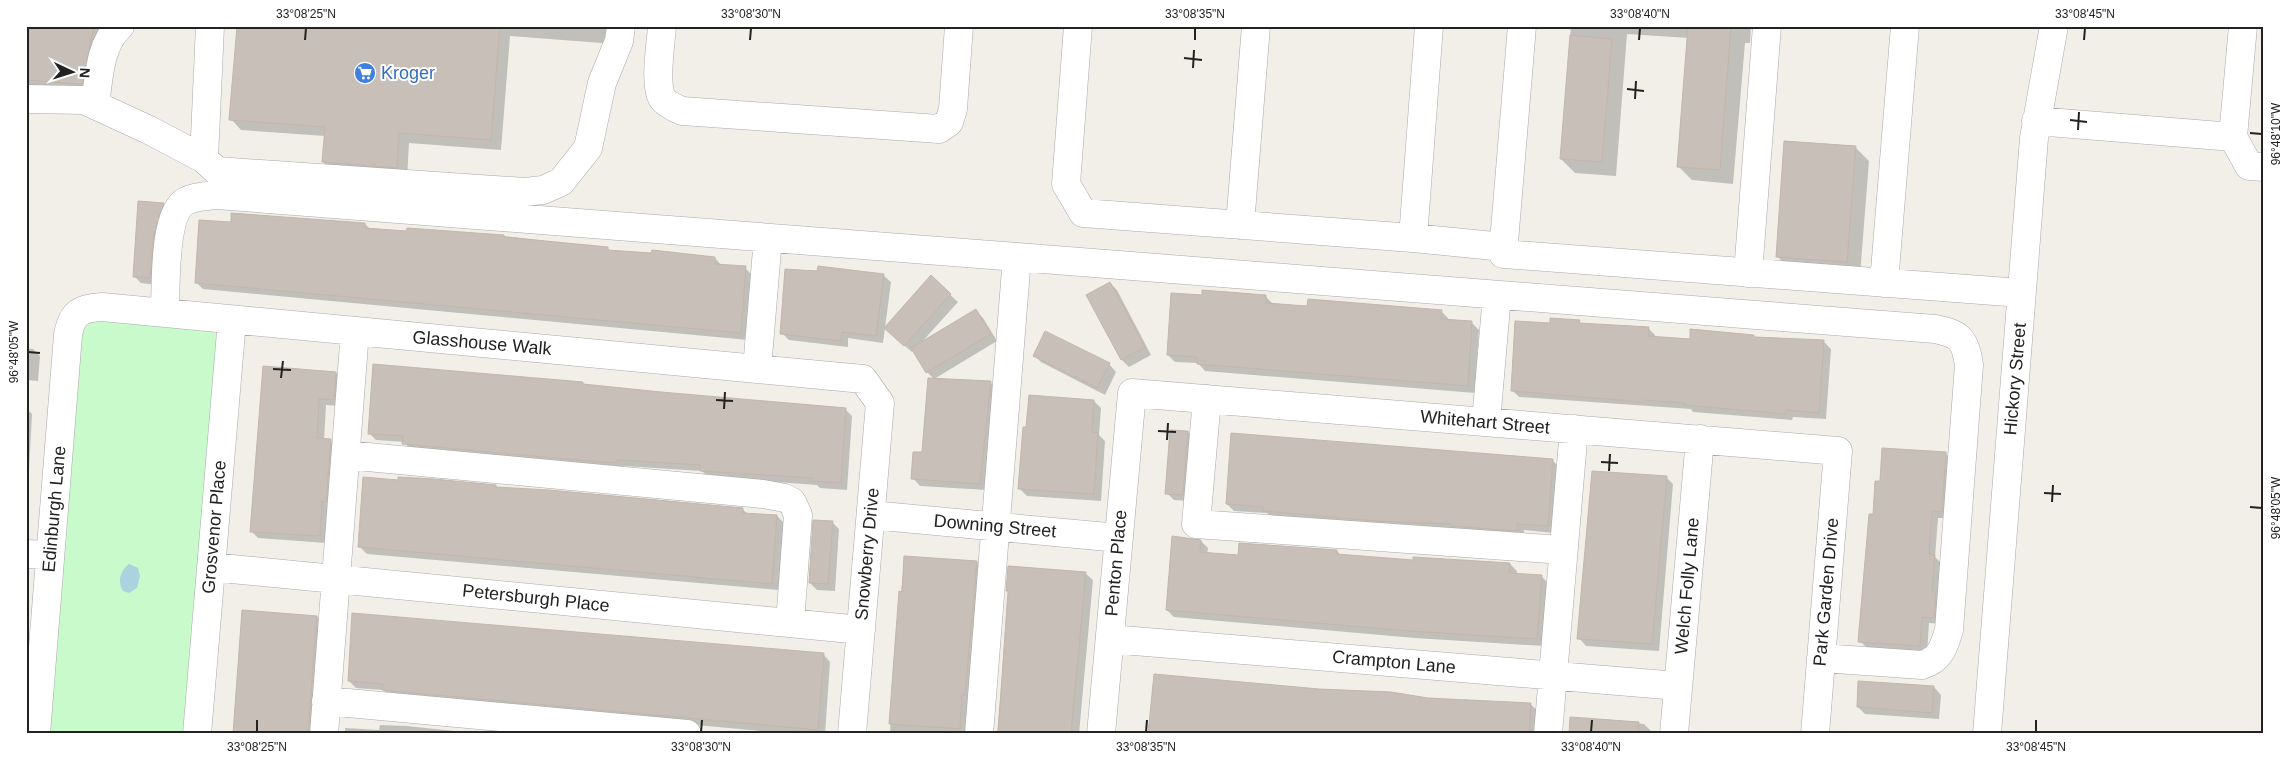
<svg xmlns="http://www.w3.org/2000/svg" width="2290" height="760" viewBox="0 0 2290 760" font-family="Arial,sans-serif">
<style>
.park{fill:#c8facc}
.water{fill:#aad3df}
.shadow{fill:#0003}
.building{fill:#c7bfb8;stroke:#c4b6ab}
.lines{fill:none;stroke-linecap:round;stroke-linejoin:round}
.minor-casing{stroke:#a9a9a9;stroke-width:29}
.minor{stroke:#fff;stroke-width:28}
.ticks{fill:none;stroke:#222;stroke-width:2}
.labels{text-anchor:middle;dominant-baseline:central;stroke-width:4;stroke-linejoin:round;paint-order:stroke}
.shop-label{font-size:18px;fill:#366cbe;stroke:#fff;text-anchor:start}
.street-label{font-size:18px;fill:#222;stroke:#fff}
.neatline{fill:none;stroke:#222;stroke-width:2}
.ticks-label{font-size:12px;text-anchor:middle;fill:#222}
</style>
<rect width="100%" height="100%" fill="#f2efe9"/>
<path class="park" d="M99 319 207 329 216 335 220 346 187 734H47L81 332 89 324Z"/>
<path class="water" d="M129 564 138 568 140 576 137 588 129 593 123 591C117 581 120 571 129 564Z"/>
<path class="shadow" d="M26 26H105L92 94 26 85Z
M238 26H618L615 44 510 36 501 150 409 143 407 178 334 173 323 162 325 136 241 130 231 119Z
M1571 26H1751L1750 43H1745L1733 184 1692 180 1678 166 1689 38 1627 34 1616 176 1575 173 1561 159Z
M1855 147 1869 161 1860 275 1791 270 1777 256Z
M163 204 170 211 157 285 141 283 134 276Z
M232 223 365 224 371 230 504 236 607 248 611 252 715 258 722 266 745 268 752 275 748 340 203 289 196 282Z
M883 275 891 282 883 343 848 338V347L789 340 782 333Z
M931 277 958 302 920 344 976 311 983 318 997 341 934 379 927 372 914 350 912 352 892 335Z
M1110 283 1117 290 1151 355 1129 367 1122 360 1087 295Z
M1203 296 1266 297 1274 305 1308 307 1441 311 1448 318V321L1472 323 1479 330 1475 393 1205 371 1198 363 1175 362 1168 355Z
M1579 322 1582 325 1648 328 1655 335V338L1691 340 1753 336 1756 339 1824 342 1831 349 1826 419 1793 417 1792 420 1693 412 1691 409 1519 397 1512 390 1551 325Z
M26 348 33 349 40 356 38 381 26 380Z
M1034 355 1109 364 1116 372 1105 395 1041 362Z
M265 367 336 373 343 380 341 406 326 405 324 440H330L338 447 326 543 258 538 251 531Z
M990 382 997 389 987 490 920 486 913 478 923 454Z
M583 383 585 386 845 409 852 416 847 490 820 488 817 485 708 477 702 471 624 466V469L411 450 404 442 376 440 369 433Z
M1094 401 1101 408 1099 435 1105 441 1101 501 1027 496 1020 489Z
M26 408 32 414 29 469H26Z
M1171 431 1188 432 1195 439 1190 501 1174 500 1167 493Z
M1945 453 1952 460 1949 518H1938L1935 557 1941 563V624L1929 623 1927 653 1867 648 1860 641 1874 516 1881 482Z
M1552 460 1559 467 1554 533 1524 530 1523 538 1271 517 1267 513 1234 511 1227 504Z
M1666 477 1673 484 1659 651 1586 646 1579 638Z
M496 486 498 488 742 509 748 514 777 516 784 523 779 590 367 554 360 547Z
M26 501 28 502 26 525Z
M832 522 839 529 835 591 817 590 810 583Z
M1201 541 1208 548 1207 554 1239 556 1337 551 1341 556 1414 561 1510 564 1517 571 1516 575 1541 576 1548 583 1544 646 1415 638 1174 617 1167 610Z
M905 557 977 562 984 569 967 734H890L894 656Z
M1085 573 1093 580 1079 734H997L1010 593 1007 590Z
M317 617 324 624 315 734H233Z
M823 654 830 662 825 734H793L391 697 383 690 356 688 349 681Z
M1934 687 1941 695 1939 719 1865 714 1858 707Z
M1427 699 1530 704 1538 711 1536 734H1149Z
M1571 718 1644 724 1651 731V734H1570Z
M380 725 406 726 484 734H345V728L379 730Z"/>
<path class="building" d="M26 26H94L82 84 26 80Z
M237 26H500L491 140 399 133 397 168 322 162 325 127 229 120Z
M1688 26H1731L1720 170 1677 167Z
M1570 35 1612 39 1602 162 1560 159Z
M1784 141 1856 146 1847 262 1776 257Z
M138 201 164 203 154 233 150 278 133 277Z
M231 213 365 223V228L406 231 407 228 504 235V237L608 247V250L651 253 652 250 715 257V264L746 266 741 333 195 283 199 220 231 222Z
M818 266 884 274 876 336 842 332 841 341 780 334 785 269 817 271Z
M931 275 951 294 904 346 884 328Z
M1110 282 1145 347 1121 360 1086 295Z
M1202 290 1266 295V303L1307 306 1308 299 1442 310 1441 319 1472 321 1468 386 1197 364V357L1167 355 1171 293 1202 295Z
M976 309 991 334 926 373 911 348Z
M1550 318 1580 320 1579 323 1649 327 1648 336 1690 339V329L1754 335V337L1824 340 1819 413 1786 410V414L1685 405V403L1643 400V402L1511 391 1515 321 1550 323Z
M1045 331 1110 363 1097 388 1033 356Z
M373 364 583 382V384L661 392 846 408 841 483 812 481V478L700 471V465L617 460V463L588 461 402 444 403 436 368 434Z
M263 366 336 372 334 400 319 399 317 438 331 439 326 502 322 501 320 536 250 532Z
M928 378 991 381 980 484 911 479 913 452H922Z
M1029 395 1094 400 1092 432 1098 433 1094 494 1018 489 1023 427H1026Z
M1170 430 1188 431 1183 495 1165 494Z
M1231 433 1553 459 1548 526 1517 524V531L1451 526V524L1375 521 1263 511V507L1226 504Z
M1882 448 1946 452 1942 512 1932 511 1929 554 1935 555 1932 592H1936L1934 618 1922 617 1920 646 1858 642 1869 514H1873L1875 481H1880Z
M1592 471 1667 476 1652 644 1577 639Z
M363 477 398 480V477L434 479 496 485V487L549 490 743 508V513L777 515 772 584 358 547Z
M813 520 833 521 828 584 809 583Z
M1172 536 1201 540 1200 552 1238 555 1239 543 1337 550V554L1413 560V557L1510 563 1509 573 1542 575 1537 639 1408 631 1166 610Z
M904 556 977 561 965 695H962L960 729 889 724 899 591 902 592Z
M1008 566 1086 572 1071 734H998L1008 591H1006Z
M242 610 317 616 308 734H233Z
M352 613 824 653 818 730 382 690 383 684 348 681Z
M1154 674 1319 689 1391 692 1428 698 1531 703 1529 734H1148Z
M1858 681 1934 686 1932 713 1857 707Z
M1570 717 1639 722 1638 734H1569Z"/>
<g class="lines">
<g class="minor-casing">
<path id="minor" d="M662 26C661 43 654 83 662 98 666 104 675 108 682 111L939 129 949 122 953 109 959 26
M1078 26 1066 184 1083 213 1413 238 1504 247
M1522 26 1503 254 2021 293
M2243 26 2233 137 2249 166 2264 167
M26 99 84 100 149 130 204 159 217 171 525 192 543 190 561 182 588 148 602 83 619 41 621 26
M95 105C99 79 99 45 120 26
M2036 121 2233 137
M204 159 210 26
M1240 225 1256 26
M1413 238 1429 26
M1748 273 1767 26
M1884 283 1905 26
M165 313C166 288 163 213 186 201 196 196 207 196 217 195L1017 257
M757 369 768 238
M1207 399 1196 524 1563 550
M1486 422 1497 295
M346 455 763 494 785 498 792 502 798 515 790 623
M871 515 1119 538
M26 554 50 555
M211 567 861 630
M1110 639 1678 686
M326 701 687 734
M36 734 68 335C72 313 80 308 102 307L863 379 880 403 852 734
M197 734 232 320
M324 734 355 331
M979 734 1017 257 1935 329C1960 334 1965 339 1969 365L1949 630C1944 647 1940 660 1922 665L1821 658
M1101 734 1132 393 1838 451 1815 734
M1548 734 1574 429
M1674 734 1700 439
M1987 734 2034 138 2054 26"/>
</g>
<use href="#minor" class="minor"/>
</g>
<path class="ticks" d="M305 40 306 28M750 40 751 28M1195 40V28M1639 40 1640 28M2084 40 2085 28M1184 58 1202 60M1193 68 1194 50M1627 89 1644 91M1635 99 1636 81M2070 120 2087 122M2078 130 2079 112M2250 133 2262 134M28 352 40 353M273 369 291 370M281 378 283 361M716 400 733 401M724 409 725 392M1158 431 1176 432M1167 440 1168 423M1601 462 1618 463M1609 471 1610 454M2044 493 2061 494M2052 502 2053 485M2250 507 2262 508M257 732V720M701 732 702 720M1146 732 1147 720M1591 732 1592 720M2036 732V720"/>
<defs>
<g id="supermarket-disc" transform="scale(1.125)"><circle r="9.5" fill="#3f7fe0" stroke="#fff"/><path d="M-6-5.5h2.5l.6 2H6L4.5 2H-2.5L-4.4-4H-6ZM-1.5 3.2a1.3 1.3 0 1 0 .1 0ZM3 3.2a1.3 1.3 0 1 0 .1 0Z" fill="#fff"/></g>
</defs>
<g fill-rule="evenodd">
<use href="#supermarket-disc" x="365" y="73"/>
</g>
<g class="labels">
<g class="shop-label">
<text x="381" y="73">Kroger</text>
</g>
<g class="street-label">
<text transform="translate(482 343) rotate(5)">Glasshouse Walk</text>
<text transform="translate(2015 379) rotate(-85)">Hickory Street</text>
<text transform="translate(1485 422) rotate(5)">Whitehart Street</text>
<text transform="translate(54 509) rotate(-85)">Edinburgh Lane</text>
<text transform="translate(995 526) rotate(5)">Downing Street</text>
<text transform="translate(214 527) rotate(-85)">Grosvenor Place</text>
<text transform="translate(867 554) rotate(-85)">Snowberry Drive</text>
<text transform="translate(1116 563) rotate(-85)">Penton Place</text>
<text transform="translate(1687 586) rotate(-85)">Welch Folly Lane</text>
<text transform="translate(1826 592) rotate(-85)">Park Garden Drive</text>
<text transform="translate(536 598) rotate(6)">Petersburgh Place</text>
<text transform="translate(1394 662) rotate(5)">Crampton Lane</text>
</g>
</g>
<rect width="2290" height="760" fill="none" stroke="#ffffff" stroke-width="55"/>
<g transform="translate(72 72) rotate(94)" stroke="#ffffff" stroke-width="4" paint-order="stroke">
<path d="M0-4L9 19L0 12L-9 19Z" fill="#222222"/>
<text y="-8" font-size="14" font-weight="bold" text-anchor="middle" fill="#222222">N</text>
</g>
<rect x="28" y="28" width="2234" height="704" class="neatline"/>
<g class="ticks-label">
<text x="306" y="18">33°08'25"N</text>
<text x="751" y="18">33°08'30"N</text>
<text x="1195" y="18">33°08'35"N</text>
<text x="1640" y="18">33°08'40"N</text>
<text x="2085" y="18">33°08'45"N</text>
<text transform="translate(2276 134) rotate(-90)" y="4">96°48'10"W</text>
<text transform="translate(14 352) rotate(-90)" y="4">96°48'05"W</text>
<text transform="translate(2276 508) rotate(-90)" y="4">96°48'05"W</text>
<text x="257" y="751">33°08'25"N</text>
<text x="701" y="751">33°08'30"N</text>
<text x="1146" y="751">33°08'35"N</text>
<text x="1591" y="751">33°08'40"N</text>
<text x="2036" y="751">33°08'45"N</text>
</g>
</svg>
